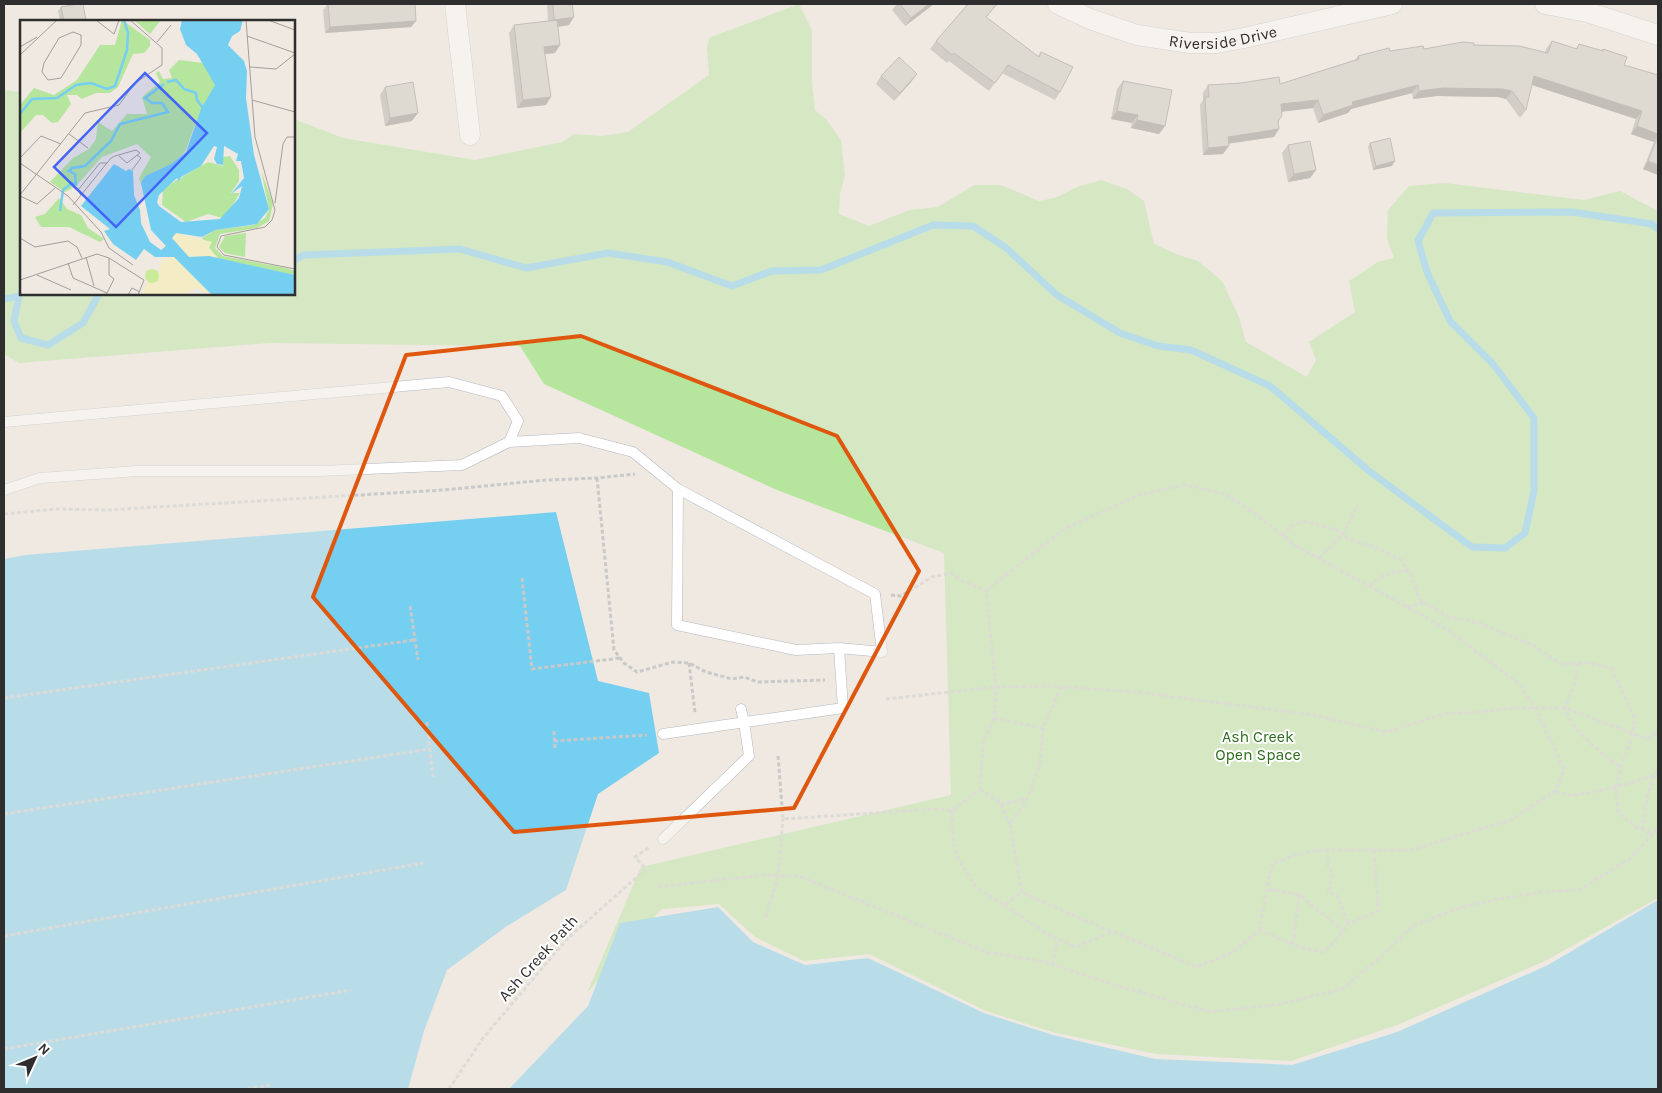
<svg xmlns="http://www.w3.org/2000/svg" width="1662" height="1093" viewBox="0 0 1662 1093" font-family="Karla,sans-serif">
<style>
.green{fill:#b6e59e}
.water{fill:#75cff0}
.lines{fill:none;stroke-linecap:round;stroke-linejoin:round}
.stream{stroke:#75cff0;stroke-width:7}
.service-casing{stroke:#b4b7c1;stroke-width:11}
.minor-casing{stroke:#b4b7c1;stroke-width:21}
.path{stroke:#c9c9c9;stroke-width:3;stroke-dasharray:4 2.5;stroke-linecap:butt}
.service{stroke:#fff;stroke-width:10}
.minor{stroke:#fff;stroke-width:20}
.wall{fill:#afaba4}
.shaded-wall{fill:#8e8b86}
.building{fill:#cbc7bf;stroke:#8e8b86}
.marked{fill:none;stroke:#df570e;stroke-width:4;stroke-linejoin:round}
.labels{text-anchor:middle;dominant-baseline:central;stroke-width:4;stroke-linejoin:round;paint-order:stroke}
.street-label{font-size:16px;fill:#2e2e2e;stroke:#fff}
.park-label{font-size:16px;fill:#2c6e1b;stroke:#fff}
.inset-river{fill:none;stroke:#75cff0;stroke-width:2.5}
.inset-road{fill:none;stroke:#a29e99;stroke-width:1}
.view{fill:#4264fb;fill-opacity:0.15;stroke:#4264fb;stroke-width:2.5}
.inset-edge{fill:none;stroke:#2e2e2e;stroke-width:2.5}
</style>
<rect width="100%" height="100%" fill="#efe9e1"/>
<path class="green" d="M799 4 812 30V82L815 110 827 120 841 140 845 176 840 193 839 214 869 226 910 210 938 207 974 185H1001L1039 201 1055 198 1077 187 1101 180 1127 189 1144 201 1154 244 1176 254 1198 261 1222 281 1239 317 1246 342 1307 377 1316 360 1309 342 1355 312 1349 281 1378 262 1394 258 1387 239 1388 210 1409 186 1445 183 1584 200 1620 191 1658 211V898L1545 961 1397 1025 1291 1061 1156 1054 1052 1032 986 1011 869 954 804 961 755 937 719 904 662 909 647 924 587 993 641 867 951 795 944 553 777 490 544 384 520 346 270 343 19 363 4 354V90L21 92V294H294V119L343 138 475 160 562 142 574 134 602 136 628 132 709 75 707 48 709 38Z"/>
<path class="water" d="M556 512 598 681 649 693 659 753 598 794 566 890 507 926 447 970 424 1031 408 1089H4V559L25 555Z
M1658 900V1089H509L588 1006 620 923 718 907 753 942 805 965 868 958 984 1013 1053 1035 1155 1059 1292 1065 1397 1032 1548 965Z"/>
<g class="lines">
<path class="stream" d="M294 260 304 255 460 249 526 268 608 253 667 262 732 286 772 271 821 270 933 225 973 226 1005 247 1057 295 1120 333 1158 346 1191 350 1270 386 1369 471 1472 547 1505 548 1525 533 1534 491V418L1493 364 1450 321 1427 272 1418 241 1433 213 1572 212 1652 224 1658 229
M4 299 19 296 14 321 21 338 48 345 83 323 99 294"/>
<g class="service-casing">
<path id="service" d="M4 422 449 382 502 396 518 421 509 442
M4 490 40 478 137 471H319L462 465 509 442 579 438 633 452 678 489 875 594 882 652 839 648 796 650 677 625 678 489
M663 734 843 708 839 648
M663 839 749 756 744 722 741 709"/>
</g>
<g class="minor-casing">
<g id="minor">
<path d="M455 4 470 135"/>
<path id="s1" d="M1058 4 1090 19 1137 35 1190 43H1217L1244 38 1392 4"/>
<path d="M1545 4 1587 12 1658 35"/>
</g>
</g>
<path class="path" d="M597 478 614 650 624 663 637 672 673 662 689 663 706 672 732 679 744 677 758 682 825 680
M4 514 57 509 106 510 443 490 546 480 597 478 635 474
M1283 536 1289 527 1304 521 1337 530 1348 539 1374 547 1401 560 1412 577 1420 600 1449 617 1479 623 1533 645 1560 664 1590 663 1611 668 1634 717 1633 734 1621 768 1616 787 1618 813 1636 827 1653 834
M1319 558 1343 534 1358 505
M522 578 532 669 620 658
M1370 586C1382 574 1391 571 1408 571
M891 595 901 596 932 577 951 573 960 580 986 591
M410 606 418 660
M1407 607 1424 603
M689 663 695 713
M1578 663 1575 682 1565 708C1573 734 1601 751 1621 768
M4 698 414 640
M886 699 996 687 1047 686 1137 692 1313 715 1387 732 1447 713H1469L1513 708H1565L1648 739 1658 731
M994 718 1043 728
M427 722 433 777
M554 731 555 749
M554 741 647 735
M778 756 783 819 936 809 952 811 980 789 983 742 994 718 996 687 986 591 1063 530 1141 494 1186 485 1225 494 1253 512 1296 546 1445 628 1519 684 1535 708 1564 769 1555 791 1511 820 1411 850H1318L1293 856 1272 864 1259 930 1235 951 1197 967 1073 915 1022 892 1010 824 1028 798 1040 763 1043 728 1061 687
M980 789 1001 804 1027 799
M1555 791 1572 796 1616 787 1655 775
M1001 804 1010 824
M952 811 954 848 960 862 977 888 1004 905 1022 892
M4 814 430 749
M1643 830C1644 808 1648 787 1658 768
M1328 850V865L1333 875 1328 891 1338 897 1348 924
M658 887 763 875 799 876 986 952 1045 962 1115 985 1210 1012 1281 1004 1342 989 1381 957 1412 926 1462 907 1499 899 1544 892 1579 890 1631 858 1658 828
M1269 889 1299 895 1343 930
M1004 905 1046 933 1076 947 1112 932
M766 917 778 876 783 819
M1259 930 1302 948 1324 952 1338 937 1348 924 1378 911 1374 850
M4 936 423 863
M1293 944 1299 895
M1052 965 1058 939
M4 1049 351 990
M247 1089 271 1085
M449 1089 483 1038 567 939 646 869 635 857 650 847"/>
<use href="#service" class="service"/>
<use href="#minor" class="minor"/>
</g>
<path class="wall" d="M328 4 416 21 411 27 325 33 323 10Z
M547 4H572L569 25 558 27 555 53 545 54 546 105 517 108 509 33 514 25 548 21Z
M897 4H934L905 26 892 10Z
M997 4 986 18 1038 56 1041 52 1060 92 1055 100 1002 73 989 91 949 61 947 63 930 49 936 41Z
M61 7 86 21H60L58 11Z
M1552 41 1576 49 1579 44 1602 51 1603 49 1624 65 1658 75V175L1643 169 1654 142 1631 134 1636 119 1532 85 1526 110 1520 118 1506 99 1498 97 1437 96 1413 99 1412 93 1351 109 1348 113 1318 123 1313 108 1282 112 1274 137 1228 144 1223 154 1203 155 1200 105 1203 100V93L1208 85 1280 84 1355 60 1358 56 1390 51 1474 45 1545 52 1546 49Z
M917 74 911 82 894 101 876 84 881 76Z
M1123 81 1165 126 1159 134 1131 128 1132 123 1111 119 1117 89Z
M385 87 412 121 385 126 380 95Z
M1370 143 1392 166 1373 170 1368 147Z
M1288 145 1316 170 1310 178 1288 182 1282 153Z"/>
<path class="shaded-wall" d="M929 4H934L905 26 911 18Z
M574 17 569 25 549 28 554 20Z
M416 21 411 27 325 33 330 27Z
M560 45 555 53 538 55 544 47Z
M917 74 911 82 894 101 900 93Z
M1534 76 1642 111 1636 119 1529 84Z
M1418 85 1412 93 1351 109 1348 113 1318 123 1323 115 1352 102Z
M1443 88 1503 89 1512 91 1506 99 1498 97 1437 96 1413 99 1419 91Z
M551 97 546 105 517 108 523 100Z
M1318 100 1313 108 1275 112 1281 104Z
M1117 111 1138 115 1132 123 1111 119Z
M418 113 412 121 385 126 390 118Z
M1137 120 1165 126 1159 134 1131 128Z
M1637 126 1658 134V135L1654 142 1631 134Z
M1279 129 1274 137 1223 144 1228 137Z
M1229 146 1223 154 1203 155 1208 148Z
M1395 161 1392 166 1373 170 1376 166Z
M1648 161 1658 165V175L1643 169Z
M1316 170 1310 178 1288 182 1294 174Z"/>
<path class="building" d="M78 4H83L86 21H64L61 7Z
M328 4H415L416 21 330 27Z
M553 4H572L574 17 554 20Z
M900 4H929L911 18Z
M968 4H997L986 17 1039 57 1041 52 1073 67 1060 92 1008 65 995 83 954 53 952 55 936 41Z
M557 20 560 45 544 47 551 97 523 100 514 25Z
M1552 41 1577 49 1579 44 1603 51V49L1627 57 1624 65 1658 75V134L1637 126 1642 111 1534 76 1526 110 1512 91 1503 89 1443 88 1419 91 1418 85 1352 102 1353 105 1323 115 1318 100 1281 104 1282 116 1278 121 1279 129 1228 137 1229 146 1208 148 1205 97H1209L1208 85 1241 83 1279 77 1280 84 1359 59 1358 56 1389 48 1390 51 1423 46 1424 49 1463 42 1474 43V45L1519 46 1548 53Z
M899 57 917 74 900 93 881 76Z
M1123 81 1172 90 1165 126 1137 120 1138 115 1117 111Z
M413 82 418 113 390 118 385 87Z
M1658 136V165L1648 161Z
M1390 138 1395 161 1376 166 1370 143Z
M1310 141 1316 170 1294 174 1288 145Z"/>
<path d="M0 0H1662V1093H0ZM581 336 837 436 919 571 794 808 514 832 313 597 406 355Z" fill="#efe9e1" fill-opacity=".55" fill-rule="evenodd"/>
<path class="marked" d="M581 336 837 436 919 571 794 808 514 832 313 597 406 355Z"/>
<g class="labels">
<g class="street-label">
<text stroke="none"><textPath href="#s1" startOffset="172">Riverside Drive</textPath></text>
<text transform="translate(538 958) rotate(-48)">Ash Creek Path</text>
</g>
<g class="park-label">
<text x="1258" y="736">Ash Creek<tspan x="1258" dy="18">Open Space</tspan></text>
</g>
</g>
<g transform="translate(20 20)">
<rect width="275" height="275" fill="#efe9e1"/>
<path d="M102 0 130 20V26L124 33 113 34 98 67 90 73H76L62 79 57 75H47L51 84 38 102 32 103 23 95H16L0 113V85L14 68 34 75 57 60 80 25H95ZM114 0H141L130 14ZM159 40 183 43 196 65 176 102 165 132 151 144 125 156 123 169 119 158 131 137 117 124 82 137 56 166 45 172 30 162 53 138 69 129 76 119 78 102 92 111 107 94H127L122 77 140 62 136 53 139 51 143 59 152 58 149 50ZM210 136 219 150V161L211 173H220L207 194 202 198 188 194 166 202 142 185 143 170 158 159 159 162 162 157 188 142 203 146V137ZM241 150 253 184 249 201 237 208 200 214 195 228 203 236 266 248 275 251V255L203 240 197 238 182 218 195 210 234 205 245 198 249 189ZM39 178 47 189 61 195 68 208 84 219 80 222 49 207H21L15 197 25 194ZM226 213 225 237 205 233 199 227 205 216Z" fill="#b6e59e"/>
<path d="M156 213 192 222 189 228 198 238H169L152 218ZM154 236 167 250 192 275 176 268 164 275H120L128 262 137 260 142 240Z" fill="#f3ecc5"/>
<path d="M125 256a7 7 0 1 1 14 0a7 7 0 1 1-14 0Z" fill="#c9ec9a"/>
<path d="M162 0H223L220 11 212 16 208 25 224 41 227 51 226 78 234 135 249 189 237 204 195 210 182 217 156 213 152 218 169 237 189 236 275 255V275H192L154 237H135L124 229 116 240 93 224 84 211 90 209 61 186 94 144 106 151 109 149 113 151 114 175 120 190 121 203 130 222 141 230 146 226 131 210 121 163 125 156 151 144 166 132 181 89 195 65 177 34 166 25 160 9ZM194 126 197 127 194 139 197 144 203 145 204 126 218 134 216 141H221L224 158 211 174 222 166 219 178 200 199 161 202 139 186 137 182 139 175 157 158 159 162 161 157 181 146Z" fill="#75cff0" fill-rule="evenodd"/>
<path class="inset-river" d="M147 62 156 60 164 69 176 73 177 80 183 88M0 94 12 79 37 78 56 65 71 63 87 69 95 66 107 30 108 13 104 0M40 191 43 170 52 163 56 164 55 154 49 151 52 148 65 146 91 121 100 104 148 92 142 83H132L125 78 144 64"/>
<path class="inset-road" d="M76 0 94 14 99 0M226 0 235 117 255 190 252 200 245 207 201 216 197 227 204 235 275 249M248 0 275 10M53 12 61 15V25L41 58 28 60 22 52 24 43 39 18ZM227 16 275 33M137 22 151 5M0 27 17 17M0 35 37 0M230 47 256 49 275 34M232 80 275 92M49 114 68 128M0 138 21 116 41 124M0 143 48 176 81 212 89 228 113 245M112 150 121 138 117 135M0 175 65 93 99 85 115 63 142 45V28L110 0M61 175 58 170 80 143H87M0 176 17 184 35 168M255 183 263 124 267 117H275M53 185 91 138 95 136 116 130 120 133 107 143 99 136M0 218 15 227 48 221 57 227 62 238M66 237 74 266M48 243 53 258 87 273M17 255 51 270M0 260 77 234 89 238 124 260M86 275 94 259 89 255V238M108 275 112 268 120 272M118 275 124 260"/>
<path class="view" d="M125 53 187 113 96 207 34 147Z"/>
<rect width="275" height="275" class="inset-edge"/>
</g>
<rect width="1662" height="1093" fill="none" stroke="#2e2e2e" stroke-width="10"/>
<g transform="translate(35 1058) rotate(46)" stroke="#ffffff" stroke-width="4" paint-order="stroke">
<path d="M0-4L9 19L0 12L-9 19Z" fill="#2e2e2e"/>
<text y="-8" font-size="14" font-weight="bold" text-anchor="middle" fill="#2e2e2e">N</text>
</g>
</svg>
